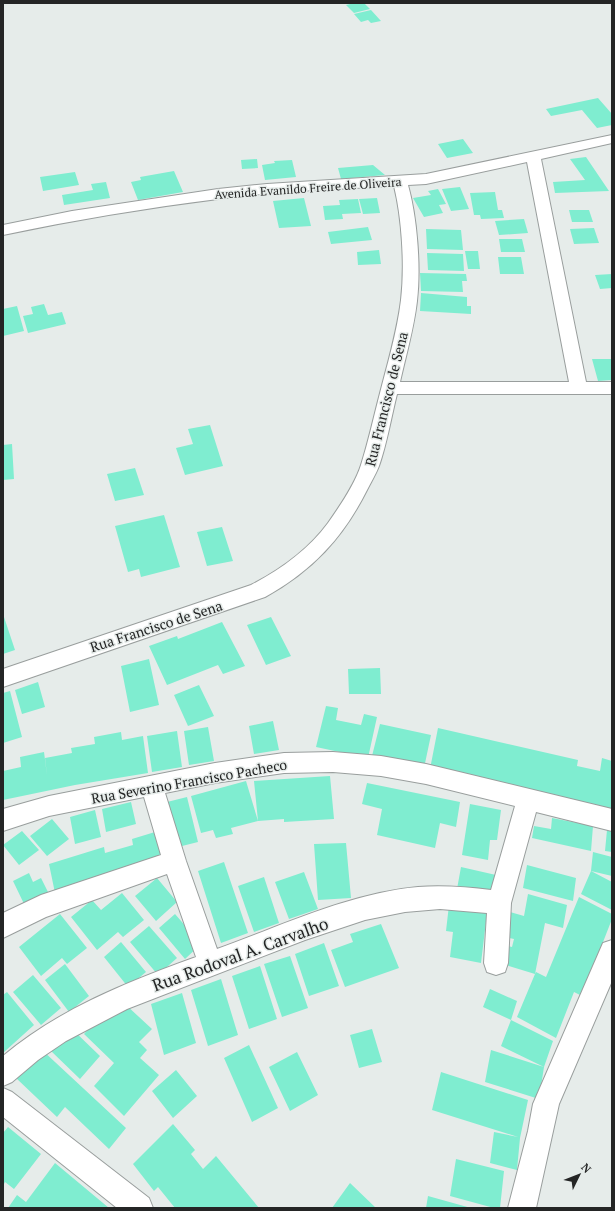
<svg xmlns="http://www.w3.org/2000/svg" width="615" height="1211" viewBox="0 0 615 1211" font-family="'PT Serif',serif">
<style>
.building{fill:#7fedd0}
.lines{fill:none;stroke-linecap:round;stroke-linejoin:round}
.street-casing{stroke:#999e9d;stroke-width:2}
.street{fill:#fff;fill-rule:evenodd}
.labels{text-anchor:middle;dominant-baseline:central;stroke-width:3;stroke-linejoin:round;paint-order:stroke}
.far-street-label{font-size:12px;fill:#242525;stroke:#e6ecea}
.street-label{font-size:14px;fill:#242525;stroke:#e6ecea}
.near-street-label{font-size:17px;fill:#242525;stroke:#e6ecea}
</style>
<rect width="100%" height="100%" fill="#e6ecea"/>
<path class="building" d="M354 3H364L370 9 354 13 346 5Z
M371 10 381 21 371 23 368 20 361 22 354 14Z
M598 98 612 114V125L597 128 582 110 551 116 546 109Z
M463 139 473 153 447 158 438 144Z
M586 157 609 191 555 193 553 182 585 180 570 159Z
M257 159 258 168 242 169 241 160Z
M292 160 296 177 265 180 262 165 275 163 274 161Z
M373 165 385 175 341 179 338 168Z
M174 171 183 192 138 200 131 182 141 180 140 177Z
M75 172 79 185 43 191 40 177Z
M106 182 110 198 64 205 62 195 93 190 91 184Z
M460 187 469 209 451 211 442 189Z
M438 189 446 204 439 205 443 213 424 217 413 198 431 195 428 191Z
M495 192 498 210H502L504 218 481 219 480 215H474L470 193Z
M304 198 311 226 279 228 273 201Z
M377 198 380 213 363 214 359 199Z
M358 199 361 213 342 214 343 219 325 220 323 206 340 205 339 200Z
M569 210H589L593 222H572Z
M524 219 528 233 499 235 495 221Z
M368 227 372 240 331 244 328 232Z
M594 228 599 243 574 244 570 229Z
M426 229 461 230 463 250 427 249Z
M499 239H522L525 252H501Z
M379 250 381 264 358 265 357 252Z
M465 251H478L480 269H468Z
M427 253 463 254 464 271 428 270Z
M498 257H521L524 274H500Z
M420 273 466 274 467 281H462L463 292 421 291Z
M612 274V288L600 289 595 275Z
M421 293 467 297V306H471V314L420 311Z
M44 304 48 315 62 312 66 324 28 333 23 316 33 314 31 307Z
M17 306 24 331 3 336V309Z
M592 359H612V380L598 381Z
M210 425 223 466 185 475 176 448 193 444 188 429Z
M12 444 14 479 3 480V445Z
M135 468 144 495 115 501 107 474Z
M164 515 180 567 141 577 139 569 128 572 115 526Z
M222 527 233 561 207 566 197 532Z
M4 617 15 650 3 654V618Z
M271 617 291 656 266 665 247 625Z
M222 622 245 666 223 674 218 665 167 685 149 646 177 636 178 639Z
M149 659 159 705 130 712 121 666Z
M380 668 381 694H349L348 669Z
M38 682 45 707 22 714 15 690Z
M199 685 214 716 188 726 174 695Z
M10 691 22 737 3 743V693Z
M326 706 338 708 336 720 361 725 364 714 377 717 368 758 316 747Z
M273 721 279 750 254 754 249 726Z
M380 724 431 735 424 768 372 756Z
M208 727 214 761 189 765 184 731Z
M438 728 578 760 577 766 600 771 602 758 612 761V811L430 769Z
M177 731 182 767 152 772 147 736Z
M121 732 122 740 143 736 148 773 75 785 3 800V771L21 767 20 757 44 752 47 775 45 758 72 753 71 748 95 744 94 737Z
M330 776 334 819 284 822V819L258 821 231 828 233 834 216 838 213 830 201 833 191 796 246 781 258 821 254 781Z
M367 783 460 802 456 827 440 823 435 848 377 835 382 809 362 804Z
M187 797 198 842 178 847 167 802Z
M131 802 136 824 106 832 102 809Z
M470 804 501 810 497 840H490L488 860 462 855Z
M95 810 101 837 75 844 70 817Z
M552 818 593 826 591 851 532 838 534 826 551 829Z
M52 819 69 839 47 856 30 836Z
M607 830 612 831V852L605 851Z
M22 831 39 850 19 865 3 845Z
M155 832 162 860 55 893 49 864 104 847 105 853 133 845 132 839Z
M346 843 351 898 318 900 314 844Z
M593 852 612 857V876L591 871Z
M224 862 248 933 221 943 198 871Z
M527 865 576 878 573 901 523 888Z
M461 867 496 875 493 897 457 889Z
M591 871 612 882V910L581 894Z
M304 872 318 909 289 919 275 882Z
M29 873 33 882 41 878 49 894 26 908 13 881Z
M264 877 279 923 254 932 238 886Z
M157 878 177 902 156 921 135 896Z
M122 893 144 920 123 937 118 932 97 950 71 917 92 900 101 910Z
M528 894 567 905 563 928 545 923 535 974 536 972 546 977 579 897 612 914V919L582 996 574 992 556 1038 517 1017 535 974 499 963 503 945 512 947 514 939 505 937 510 912 524 916Z
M449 905 487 913 481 963 450 957 453 932 446 931Z
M60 914 87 948 67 964 62 958 41 976 19 947Z
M175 914 201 944 185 959 159 928Z
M381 924 399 968 345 987 331 950 353 942 350 934Z
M149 926 177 958 158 975 130 942Z
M121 942 146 972 128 987 104 957Z
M324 943 339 986 309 996 295 954Z
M290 956 308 1008 282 1017 264 964Z
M65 964 89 996 69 1012 45 980Z
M260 966 277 1019 249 1029 232 976Z
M33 975 61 1008 41 1025 13 992Z
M221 979 238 1035 208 1046 191 990Z
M490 989 517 1001 511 1020 483 1007Z
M7 992 34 1025 3 1053V995Z
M182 993 196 1043 164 1055 151 1004Z
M125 1004 152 1029 139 1042 147 1050 140 1058 159 1075 124 1116 94 1086 114 1063 84 1034 105 1010 113 1017Z
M511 1020 553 1041 544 1067 501 1046Z
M71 1028 100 1056 80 1079 51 1051Z
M372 1029 382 1062 359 1068 350 1035Z
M249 1045 278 1108 252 1122 224 1058Z
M41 1049 126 1128 109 1149 65 1107 57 1117 16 1078Z
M491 1050 544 1067 539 1099 485 1082Z
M297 1052 318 1095 290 1111 269 1067Z
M176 1070 197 1096 173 1118 152 1091Z
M441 1072 528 1100 520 1138 517 1170 490 1163 494 1132 518 1137 432 1110Z
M173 1124 195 1150 191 1154 203 1169 216 1156 259 1208H175L158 1187 154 1191 133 1164Z
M8 1127 41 1154 14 1189 5 1182 3 1186V1133Z
M456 1159 504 1171 500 1208H494L450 1196Z
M55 1163 109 1208H8L17 1195 26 1202Z
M350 1183 376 1208H332Z
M428 1196 471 1208H426Z"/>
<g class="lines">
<g class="street-casing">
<path id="street" d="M612 135V143L541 159 586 382H612V394H397C391 418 387 443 379 466 376 474 371 482 367 490 343 538 312 571 265 597L3 687V669L251 585C280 570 309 549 328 523 340 506 355 484 361 465 368 443 373 420 379 397 387 365 397 333 401 300 405 266 402 218 394 186 335 189 276 191 218 199 146 208 74 220 3 235V225L72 211 218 189 267 184 426 174ZM527 162 569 382H400C406 355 414 328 417 301 421 267 417 217 408 185L426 184Z
M333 752 381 756 426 764 612 809V831L536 812 511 903 508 963 505 972 496 975 487 972 484 963 487 913 440 909 405 912 365 920 305 940 127 1009 66 1041 38 1060 12 1082 3 1086V1056C59 1009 127 982 196 957L167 874 46 917 3 938V913L41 895 161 855 144 797 49 816 3 831V809L49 796 215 763 284 753ZM333 772 381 776 426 784 515 806 491 890C467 887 442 885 418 887 350 893 281 926 217 949L186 861 165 793 215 783 284 773Z
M612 940V981L559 1104 536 1208H508L528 1131 533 1104 603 943Z
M3 1088 12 1092 149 1198 153 1208H117L3 1117Z"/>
</g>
<use href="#street" class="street"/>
</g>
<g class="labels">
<g class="far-street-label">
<text transform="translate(308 188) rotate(-4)">Avenida Evanildo Freire de Oliveira</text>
</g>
<g class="street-label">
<text transform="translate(386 399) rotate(-76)">Rua Francisco de Sena</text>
<text transform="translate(156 626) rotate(-18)">Rua Francisco de Sena</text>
<text transform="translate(189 781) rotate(-10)">Rua Severino Francisco Pacheco</text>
</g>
<g class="near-street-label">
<text transform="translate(240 954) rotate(-20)">Rua Rodoval A. Carvalho</text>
</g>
</g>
<rect width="615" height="1211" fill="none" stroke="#242525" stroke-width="8"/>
<g transform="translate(579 1175) rotate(47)" stroke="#e6ecea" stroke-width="3" paint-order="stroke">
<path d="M0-3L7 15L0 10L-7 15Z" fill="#242525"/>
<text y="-6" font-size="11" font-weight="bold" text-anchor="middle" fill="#242525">N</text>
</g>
</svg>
